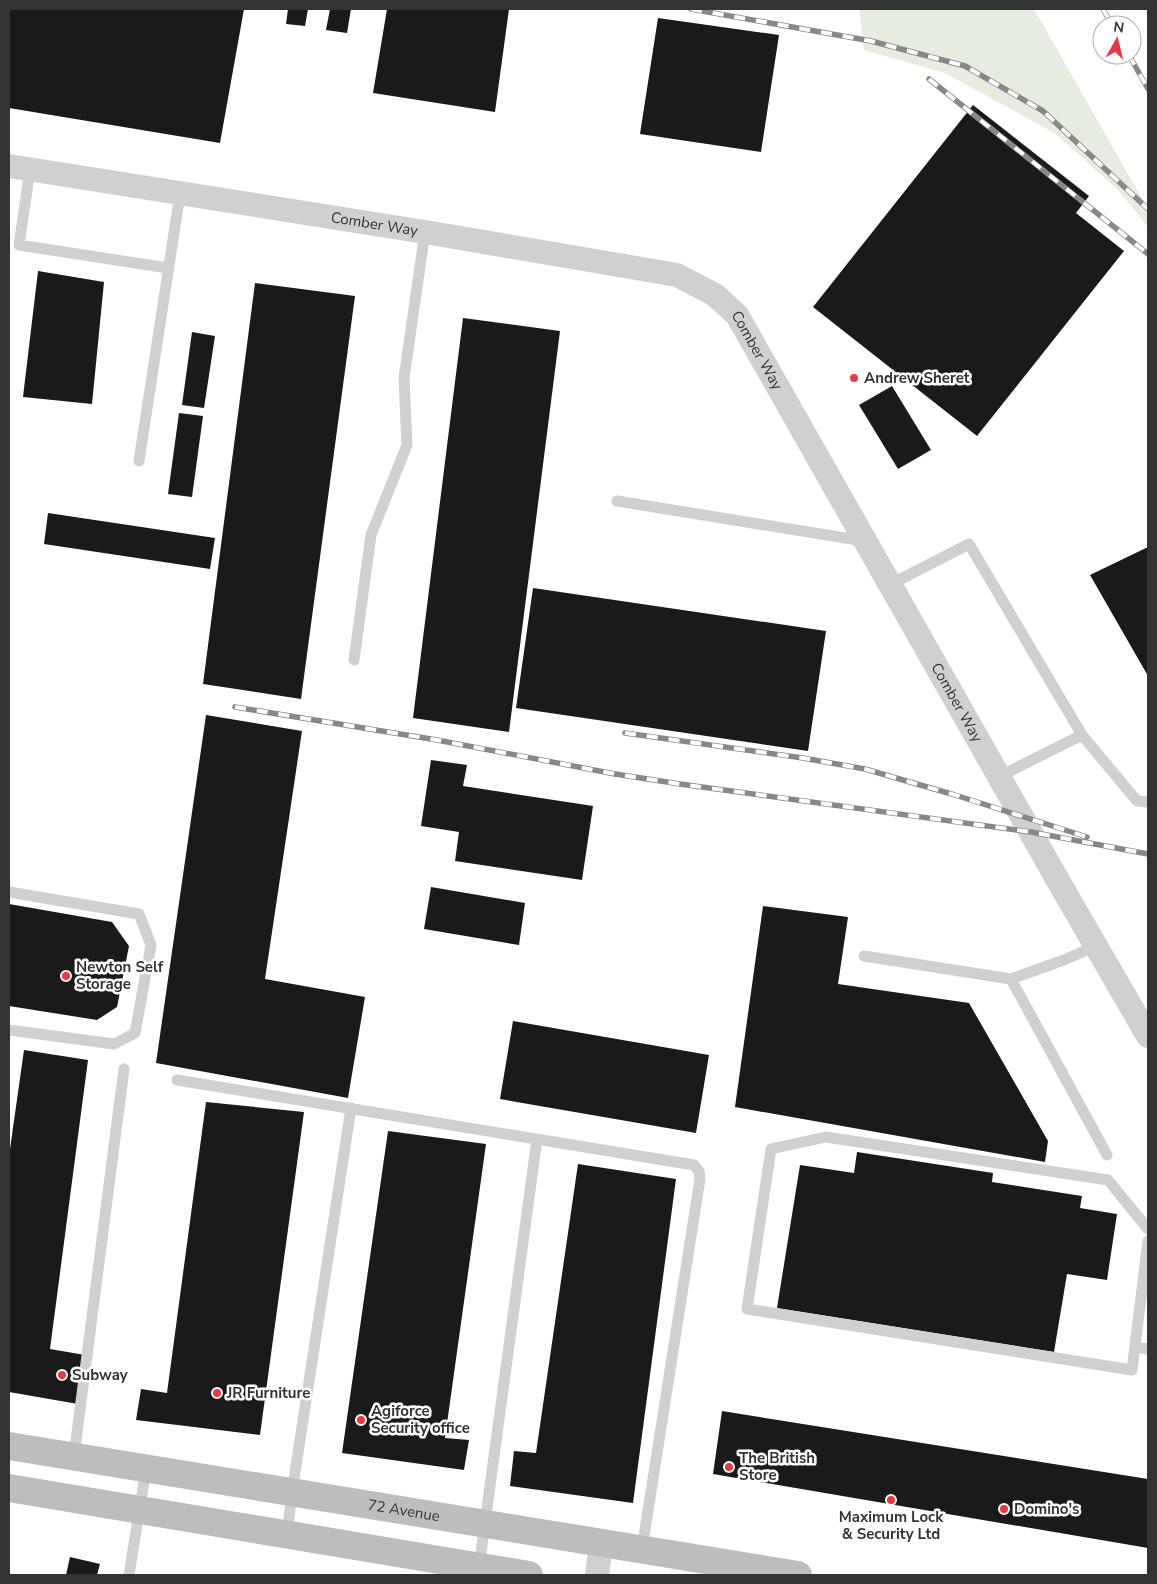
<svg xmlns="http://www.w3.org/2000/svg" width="1157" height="1584" viewBox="0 0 1157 1584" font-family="'Nunito Sans',sans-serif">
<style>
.green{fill:#e6ecdf}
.building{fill:#1a1a1a}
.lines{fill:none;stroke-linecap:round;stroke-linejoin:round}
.lane{stroke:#d0d0d0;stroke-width:11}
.street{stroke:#d0d0d0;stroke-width:24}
.secondary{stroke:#bdbdbd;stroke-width:28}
.rail-casing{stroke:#888;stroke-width:5.5}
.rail{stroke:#fff;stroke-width:4;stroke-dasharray:11;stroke-linecap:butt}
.poi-dot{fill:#e63946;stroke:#fff;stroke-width:2}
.labels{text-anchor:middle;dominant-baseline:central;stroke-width:5;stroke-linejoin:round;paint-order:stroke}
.street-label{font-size:15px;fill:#333;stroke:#fff}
.poi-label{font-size:15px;font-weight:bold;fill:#333;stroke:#fff;text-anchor:start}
</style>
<rect width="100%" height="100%" fill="#fff"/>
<path class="green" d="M859 9H1034L1148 209V227L1118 190 1056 134 945 73 864 50Z"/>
<path class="building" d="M9 9H244L220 143 9 108Z
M288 9H308L305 26 286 24Z
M330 9H351L347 33 326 30Z
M387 9H509L495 112 373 93Z
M658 18 779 35 761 152 640 134Z
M973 105 1089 196 1076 213 1124 251 977 436 813 307Z
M38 271 104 282 92 404 23 397Z
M255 283 355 296 301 699 203 684Z
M463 318 560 331 509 732 413 718Z
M192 332 215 336 204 408 182 405Z
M892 386 931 450 898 469 859 405Z
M179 413 203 416 192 497 168 494Z
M48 513 215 538 210 569 44 544Z
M1148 547V676L1090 575Z
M533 588 826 631 808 751 516 708Z
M206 715 302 731 265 979 365 997 348 1098 156 1063Z
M431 760 467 765 463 786 593 806 582 880 455 861 459 832 421 826Z
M431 887 525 903 519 945 424 929Z
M9 904 112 922 129 946 117 1007 97 1020 9 1006Z
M763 906 848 917 838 984 969 1003 1048 1141 1045 1162 735 1107Z
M513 1021 709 1055 696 1133 500 1099Z
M24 1050 88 1060 50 1349 85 1355 78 1404 9 1392V1156Z
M206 1102 304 1112 260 1435 136 1420 141 1389 167 1393Z
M388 1131 486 1144 445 1438 469 1440 464 1470 342 1453Z
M857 1152 993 1173 992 1182 1082 1196 1080 1208 1117 1214 1107 1280 1067 1274 1054 1352 777 1308 800 1165 854 1173Z
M578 1164 676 1179 633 1503 510 1486 514 1451 536 1453Z
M722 1411 1148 1479V1548L713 1474Z
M70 1557 100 1564 97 1575H66Z"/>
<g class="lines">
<path class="lane" d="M30 170 19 245 168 268
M139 461 180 194
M617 501 864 541
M891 584 969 544 1082 735
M354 660 371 535 407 445 404 378 425 232
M1000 776 1082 735 1137 801 1148 802
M9 892 139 914 151 945 135 1033 114 1044 9 1030
M1096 946 1064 960 1011 979 1107 1155
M864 956 1011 979
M177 1080 694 1165 699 1171 700 1179 642 1549
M1148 1229 1108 1180 826 1137 771 1149 747 1309 1132 1370 1148 1241
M1135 1347 1148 1349
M74 1456 124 1069
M287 1534 292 1492 351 1108
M479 1567 537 1139
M129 1575 146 1469"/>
<g class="street">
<path id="s1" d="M9 166 425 232 677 275 715 295 737 315 1064 891 1148 1036"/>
<path d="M597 1575 601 1543"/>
</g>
<g class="secondary">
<path id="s2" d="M9 1446 798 1575"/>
<path d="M9 1488 529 1575"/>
</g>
<g class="rail-casing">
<path id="rail" d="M691 9 871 41 965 66 1043 111 1148 209
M1103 9 1112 25
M1129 55 1148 89
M929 79 1148 254
M235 707 437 740 615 774 680 784 1031 832 1148 854
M625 733 803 758 865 769 955 795 1087 837"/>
</g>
<use href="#rail" class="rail"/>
</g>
<g class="poi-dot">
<circle cx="854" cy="378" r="5"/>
<circle cx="66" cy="976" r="5"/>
<circle cx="62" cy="1375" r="5"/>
<circle cx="217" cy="1393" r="5"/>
<circle cx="361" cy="1420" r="5"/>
<circle cx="729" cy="1467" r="5"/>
<circle cx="891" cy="1500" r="5"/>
<circle cx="1004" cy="1509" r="5"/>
</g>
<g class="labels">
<g class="street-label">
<text stroke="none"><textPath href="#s1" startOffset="370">Comber Way</textPath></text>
<text stroke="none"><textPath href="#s1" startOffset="790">Comber Way</textPath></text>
<text stroke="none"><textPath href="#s1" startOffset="1195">Comber Way</textPath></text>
<text stroke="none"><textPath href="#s2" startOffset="400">72 Avenue</textPath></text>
</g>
<g class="poi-label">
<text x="864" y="378">Andrew Sheret</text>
<text x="76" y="967">Newton Self<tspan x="76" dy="17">Storage</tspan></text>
<text x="72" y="1375">Subway</text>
<text x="227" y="1393">JR Furniture</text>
<text x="371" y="1411">Agiforce<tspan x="371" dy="17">Security office</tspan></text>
<text x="739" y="1458">The British<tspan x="739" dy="17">Store</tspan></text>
<text x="1014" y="1509">Domino's</text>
<text x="891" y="1517" text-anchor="middle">Maximum Lock<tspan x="891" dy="17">&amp; Security Ltd</tspan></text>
</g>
</g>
<rect width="1157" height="1584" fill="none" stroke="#333333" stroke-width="20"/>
<g transform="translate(1117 40) rotate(8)"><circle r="24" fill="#ffffff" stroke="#adadad"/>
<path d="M0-4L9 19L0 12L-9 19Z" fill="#e63946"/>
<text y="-8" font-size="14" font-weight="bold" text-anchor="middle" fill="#333333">N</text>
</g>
</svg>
